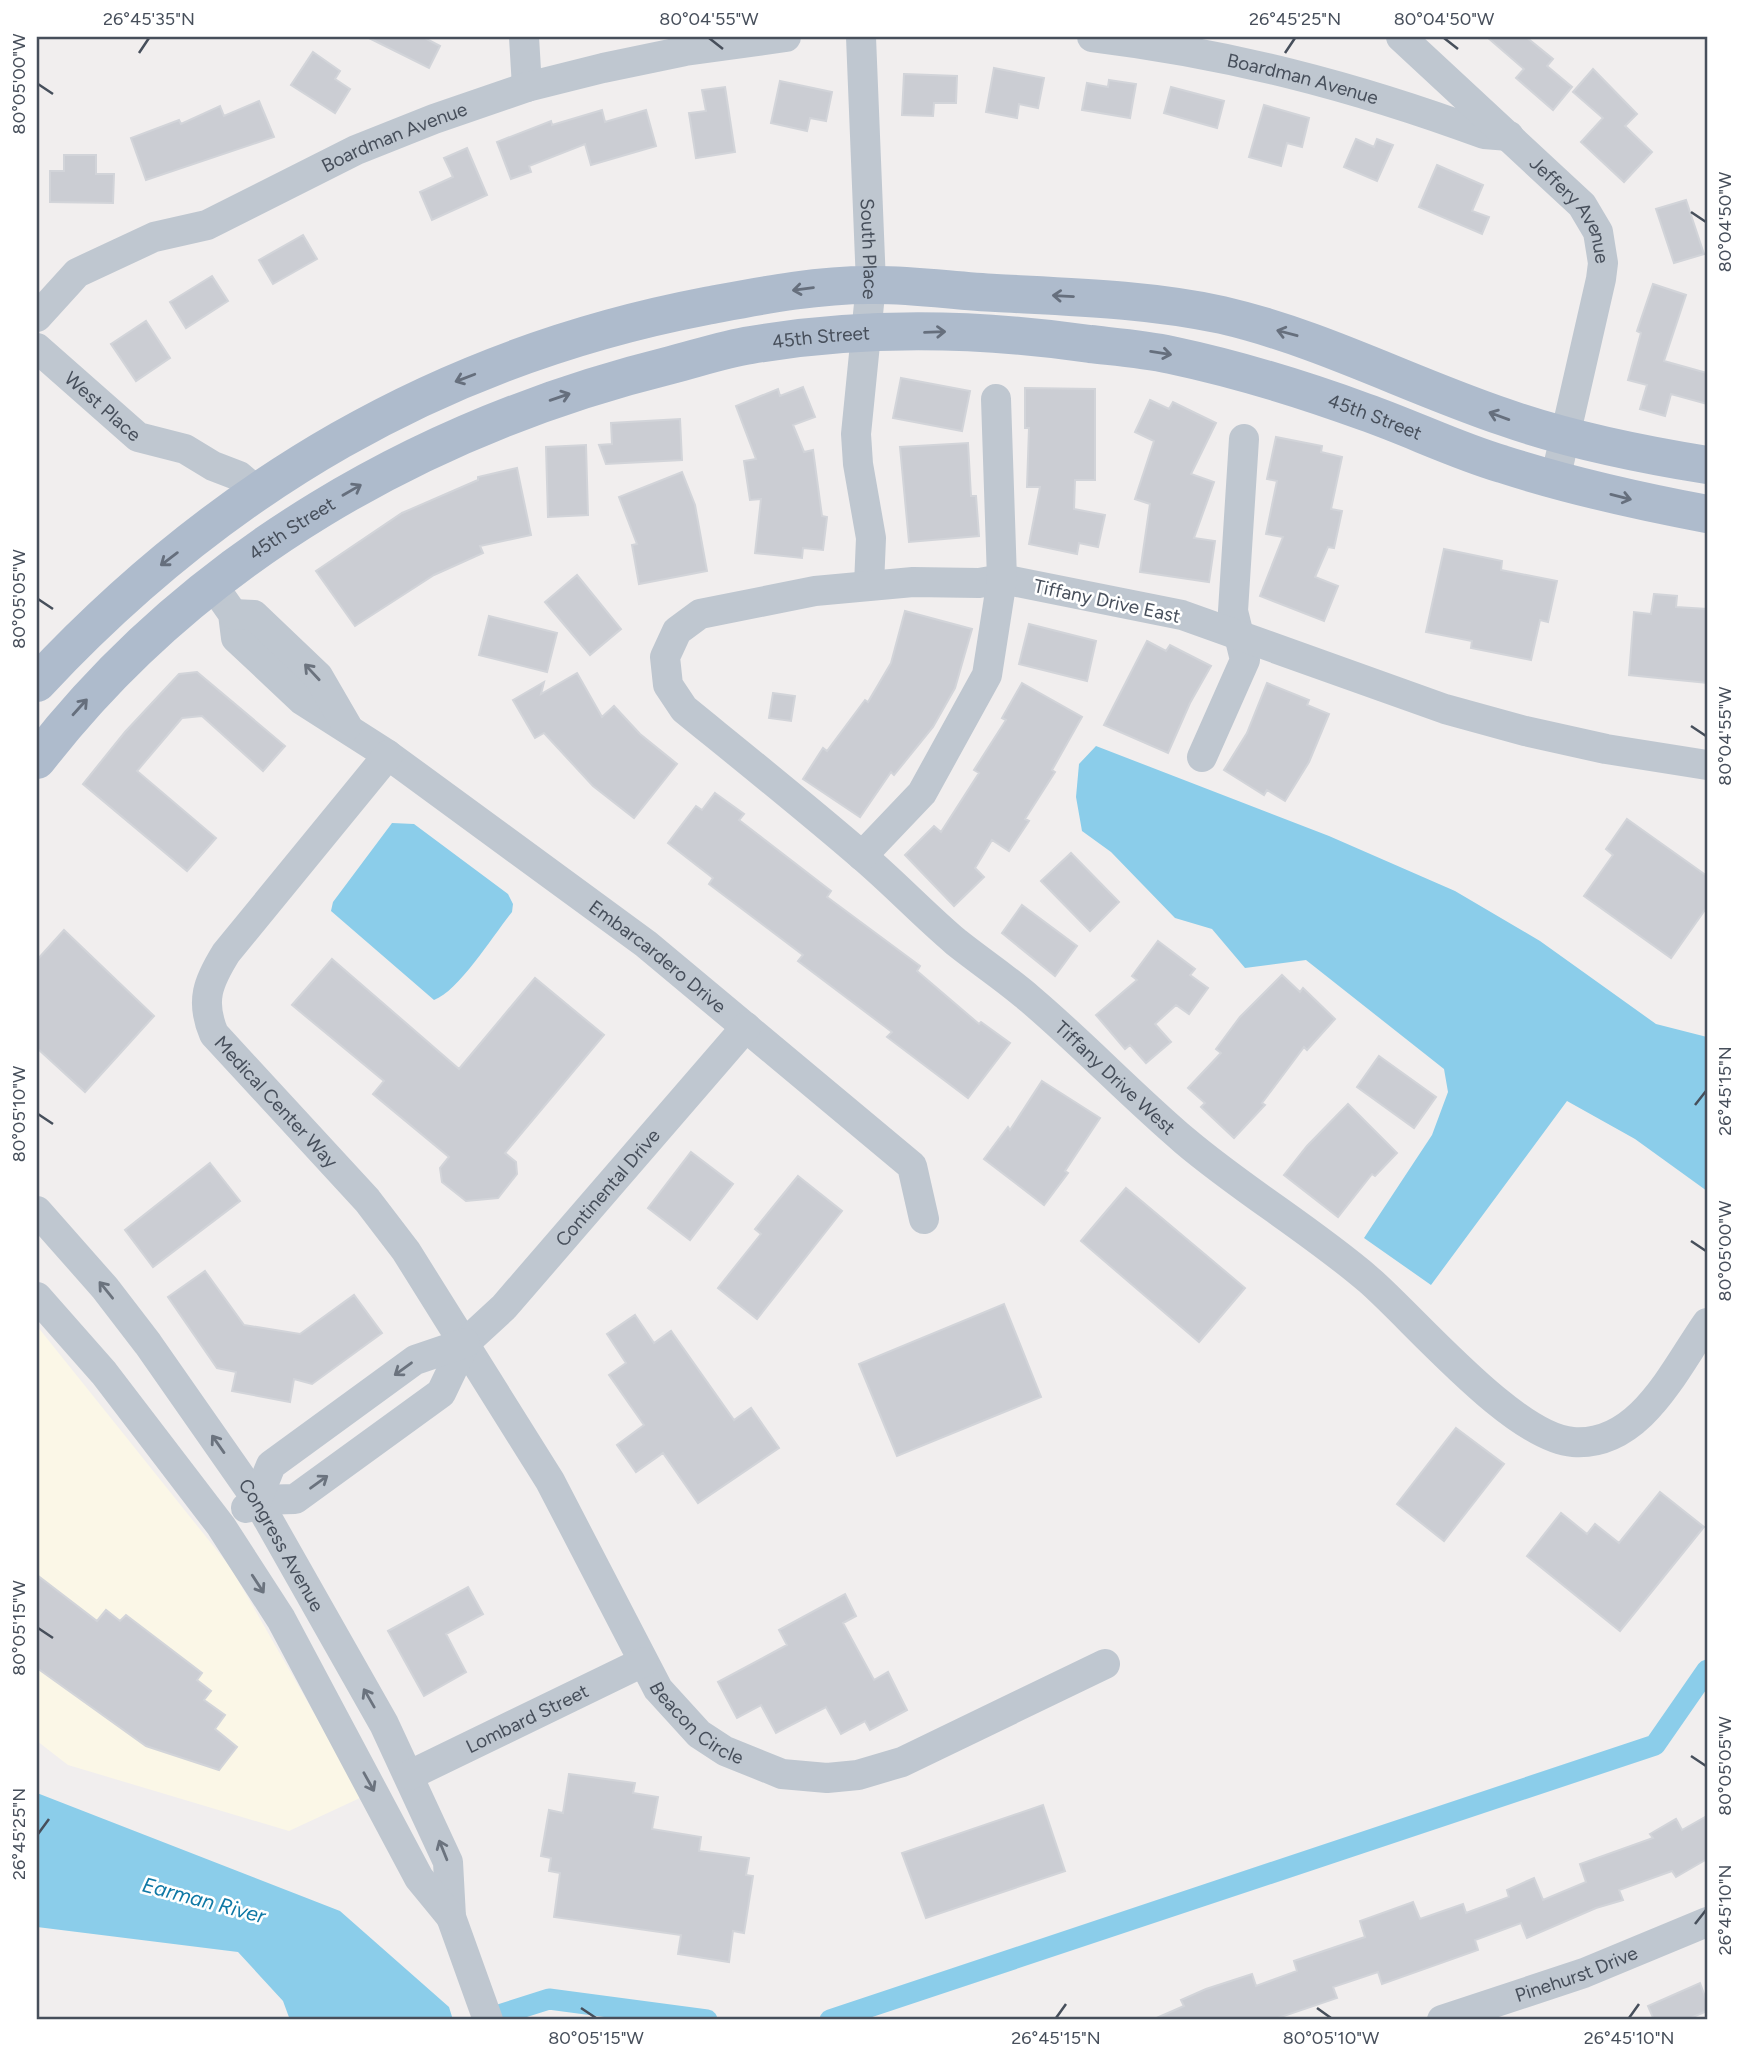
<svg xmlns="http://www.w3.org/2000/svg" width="1744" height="2057" viewBox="0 0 1744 2057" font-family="Figtree,sans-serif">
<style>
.commercial{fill:#fbf7e7}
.water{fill:#8bcdea}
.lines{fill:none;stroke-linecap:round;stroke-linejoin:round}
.canal{stroke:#8bcdea;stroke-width:21}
.building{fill:#cbcdd3;stroke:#d2d4d9;stroke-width:2}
.minor{stroke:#bfc7d0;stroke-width:30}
.major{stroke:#aebbcc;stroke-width:38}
.oneway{stroke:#666f7d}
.oneway2{stroke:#6b737e}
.ticks{fill:none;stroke:#474f5b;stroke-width:2.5}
.labels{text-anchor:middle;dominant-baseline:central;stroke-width:5;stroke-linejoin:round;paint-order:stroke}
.street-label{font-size:19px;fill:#474f5b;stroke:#fff}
.water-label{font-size:21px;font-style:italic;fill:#0f78a5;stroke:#fff}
.neatline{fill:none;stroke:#474f5b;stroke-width:2.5}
.ticks-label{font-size:18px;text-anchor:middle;fill:#474f5b}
</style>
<rect width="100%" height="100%" fill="#f1eeee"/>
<path class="commercial" d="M37 1326 231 1568 362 1797 289 1831 68 1765 37 1741Z"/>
<path class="water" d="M1096 746 1329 836 1455 891 1540 941 1656 1024 1707 1037V1191L1635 1139 1567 1101 1431 1285 1364 1238 1432 1135 1448 1092 1444 1069 1306 960 1245 968 1212 929 1175 918 1111 852 1082 831 1076 797 1079 764Z
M392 823 414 824 508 894 513 904 512 912C494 934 459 991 434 1000L331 911 333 902Z
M37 1793 340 1911 449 2007 453 2020H290L283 2001 238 1952 37 1927Z"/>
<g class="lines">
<path class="canal" d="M483 2020 549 1999 707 2020
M830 2020 1655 1745 1707 1670"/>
</g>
<path class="building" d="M367 37H423L440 46 429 68Z
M1487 37H1526L1553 59 1547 66 1572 87 1553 110 1516 78 1524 69Z
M313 52 340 71 335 79 350 89 335 113 291 85Z
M994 68 1044 78 1038 108 1019 104 1017 118 986 112Z
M1593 69 1637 114 1625 126 1652 152 1624 182 1581 142 1603 118 1573 92Z
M904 74 957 76 956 103H934L933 116 902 115Z
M1109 80 1136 84 1130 118 1082 110 1087 83 1108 87Z
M780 81 832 92 826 121 810 118 807 131 771 123Z
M725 87 735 152 696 158 689 113 706 111 702 90Z
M1171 87 1224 101 1217 128 1164 113Z
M259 101 274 137 146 180 131 138 179 120 181 124 220 106 224 116Z
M1264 105 1309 118 1302 147 1287 143 1281 166 1249 157Z
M602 110 605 122 646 110 656 146 591 165 585 144 529 166 531 172 511 179 497 142 551 121 552 125Z
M1356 139 1374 147 1377 139 1393 145 1377 181 1344 167Z
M467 148 487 195 432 220 420 192 453 177 444 158Z
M64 155H96V174H114L113 203 50 202V171H64Z
M1437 165 1483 185 1472 211 1489 217 1482 234 1419 207Z
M1686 200 1704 254 1674 263 1656 209Z
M303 235 317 259 273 284 259 260Z
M212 276 228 301 186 328 170 302Z
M1653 284 1686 295 1664 361 1707 373V404L1671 394 1665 416 1640 409 1647 385 1628 380 1641 333 1637 331Z
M146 321 170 358 136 381 111 344Z
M901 378 970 391 962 431 893 418Z
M803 387 815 417 793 425 804 452 813 450 822 516 827 517 823 550 803 548 802 558 755 553 761 499 750 500 744 461 756 459 736 406 778 389 780 396Z
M1025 388 1095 389V480H1075L1074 509 1105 515 1098 547 1079 543 1077 554 1029 544 1040 487H1027L1029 428H1025Z
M1150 400 1169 409 1173 402 1216 423 1191 474 1214 482 1194 538 1215 541 1209 582 1140 572 1150 504 1135 499 1154 441 1135 432Z
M680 419 682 460 606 464 599 445 612 444 611 423Z
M1276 437 1322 446 1321 452 1342 457 1331 509 1342 511 1334 548 1328 547 1315 577 1338 586 1324 621 1260 596 1283 537 1266 534 1277 481 1267 479Z
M968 443 971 496H976L979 536 909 542 900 447Z
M586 445 588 515 548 517 546 447Z
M517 468 531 535 480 546 483 553 434 575 355 626 316 571 402 513 478 480V477Z
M682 472 695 505 707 571 639 584 632 545 637 544 619 497Z
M1444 549 1502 561 1501 570 1557 581 1548 622 1540 620 1531 660 1471 648 1472 641 1426 632Z
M577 575 621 629 590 655 545 602Z
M1654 594 1677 596 1676 607 1707 609V683L1629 675 1634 612 1651 614Z
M905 611 972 629 955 688 933 727 894 775 891 772 860 817 803 779 823 748 827 751 865 700 868 702 891 663Z
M489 616 557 633 547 672 479 655Z
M1029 624 1096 641 1087 681 1019 664Z
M1147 641 1166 651 1170 645 1211 666 1190 703 1168 753 1104 725Z
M197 672 285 746 263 771 202 716 182 718 137 771 216 838 187 871 83 784 125 732 179 674Z
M577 673 602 717 614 706 640 734 677 764 634 818 593 786 544 733 535 738 513 700 544 682 541 694Z
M1022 683 1082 717 1052 770 1055 772 1025 819 1029 821 1009 851 992 840 975 868 984 877 954 906 905 855 934 826 941 832 979 773 974 770 1006 720 1002 718Z
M1267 683 1309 700 1307 705 1329 714 1309 762 1285 801 1267 790 1264 795 1224 770 1247 733Z
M773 693 795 696 791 721 769 718Z
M715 793 744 814 739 820 831 891 827 897 920 966 917 971 979 1024 981 1022 1010 1043 968 1098 887 1037 892 1032 798 961 803 955 709 884 713 878 668 843 696 806 702 810Z
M1627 819 1707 876V907L1671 958 1584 896 1613 855 1606 849Z
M1071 853 1119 902 1090 931 1041 881Z
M1022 905 1077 946 1055 976 1002 933Z
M64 930 154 1016 85 1092 37 1048V960Z
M1158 941 1195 969 1190 975 1208 988 1189 1014 1176 1005 1155 1024 1171 1042 1146 1063 1130 1045 1125 1049 1096 1015 1137 980 1132 976Z
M332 959 459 1069 535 978 604 1035 505 1153 516 1162 517 1174 498 1198 466 1201 442 1182 440 1168 449 1157 373 1094 384 1081 292 1005Z
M1282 975 1300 992 1303 988 1335 1019 1307 1050 1304 1047 1262 1103 1265 1105 1234 1138 1201 1107 1205 1103 1188 1088 1221 1053 1216 1049 1240 1017Z
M1379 1056 1436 1097 1414 1128 1357 1087Z
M1042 1081 1100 1118 1065 1171 1068 1173 1044 1205 984 1159 1008 1127 1010 1130Z
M1348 1104 1397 1153 1375 1176 1372 1174 1338 1217 1284 1175 1307 1146Z
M691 1152 733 1184 690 1240 648 1208Z
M210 1163 240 1201 153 1267 125 1230Z
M798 1176 842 1211 757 1319 718 1288 761 1234 755 1229Z
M1126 1188 1245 1288 1199 1342 1081 1241Z
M205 1271 244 1325 300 1334 354 1295 382 1333 312 1384 294 1379 290 1402 232 1391 236 1372 217 1368 168 1297Z
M1004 1304 1041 1397 897 1456 859 1364Z
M635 1315 654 1343 671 1331 734 1420 751 1408 779 1448 698 1503 663 1453 636 1472 617 1445 644 1425 609 1375 626 1363 607 1334Z
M1456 1428 1504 1464 1444 1541 1397 1504Z
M1660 1492 1704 1527 1620 1631 1527 1556 1561 1513 1587 1534 1595 1524 1619 1543Z
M37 1575 97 1621 106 1610 120 1621 126 1615 202 1673 197 1680 211 1691 204 1700 225 1715 215 1729 237 1747 219 1770 146 1746 37 1668Z
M468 1587 483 1614 446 1634 466 1672 424 1696 388 1631Z
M845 1594 856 1616 843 1623 874 1680 888 1672 907 1710 870 1730 865 1721 841 1734 826 1707 776 1733 761 1705 737 1718 718 1682 787 1645 779 1630Z
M569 1774 635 1783 633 1793 658 1797 652 1829 701 1837 699 1851 749 1858 746 1875 753 1876 744 1933 733 1931 729 1962 678 1954 681 1935 554 1917 560 1873 549 1871 551 1858 541 1856 549 1810 563 1813Z
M1043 1805 1065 1871 926 1918 902 1853Z
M1707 1816V1859L1676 1877 1672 1871 1619 1890 1623 1900 1596 1908 1527 1938 1521 1923 1475 1940 1478 1950 1382 1984 1378 1972 1333 1987 1337 1998 1272 2020H1152L1184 2006 1181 2000 1206 1989 1252 1974 1256 1986 1297 1971 1294 1961 1365 1937 1360 1921 1413 1902 1420 1919 1463 1904 1466 1913 1509 1897 1507 1890 1534 1878 1543 1900 1586 1882 1580 1864 1653 1838 1650 1834 1676 1819 1682 1830Z
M1700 1983 1707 2002V2011L1686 2020H1654L1648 2006Z"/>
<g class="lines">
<g class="minor">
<path d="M524 37 527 87"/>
<path id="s1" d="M861 37 871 284 856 434 858 464 871 538 869 585"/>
<path id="s2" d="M1092 37C1230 54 1354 86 1484 134L1509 136"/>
<path id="s3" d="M1401 37 1582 205 1598 232 1603 263 1601 279 1555 480"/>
<path id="s4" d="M37 317 77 273 154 237 207 225 356 150 434 119 527 87 603 68 685 51 786 37"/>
<path id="s5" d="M37 348 138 437 185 449 213 466 239 476 257 491"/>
<path id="s6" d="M212 584 233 614 236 638 302 700 388 755 646 944 912 1166 924 1219"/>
<path d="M233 614 254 615 318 676 347 726"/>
<path id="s7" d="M388 755 226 953C208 982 200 1001 214 1034L367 1200 406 1251 550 1481 658 1689 699 1734 725 1751 782 1774 827 1778 858 1775 902 1762 1105 1664"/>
<path d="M1202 757 1245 660 1233 611 1244 439"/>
<path id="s8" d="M1707 765 1606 749 1525 731 1445 709 1182 615 1002 579 979 583 913 582 815 591 700 614 677 631 665 657 668 685 684 709C743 757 803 805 861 855 894 883 923 914 956 942 981 962 1007 979 1031 1000 1084 1045 1132 1096 1185 1141 1244 1191 1311 1230 1369 1280 1415 1320 1514 1438 1573 1442 1640 1447 1674 1370 1707 1323"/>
<path d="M862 856 922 793 987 675 1002 579 996 399"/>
<path id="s9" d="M37 1211 105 1288 148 1344 257 1500 384 1724 448 1862 451 1917 488 2020"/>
<path d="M37 1297 104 1373 221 1526 281 1619 419 1878 451 1917"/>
<path id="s10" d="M257 1500 295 1499 441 1393 465 1343 504 1307 746 1027"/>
<path d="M246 1508 257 1500 271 1465 415 1360 465 1343"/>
<path id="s11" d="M410 1775 643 1662"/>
<path id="s12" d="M1442 2020 1584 1973 1707 1922"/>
</g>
<g class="major">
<path d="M37 683C221 486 440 357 706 306 760 296 814 285 869 285 911 284 954 291 996 293 1071 297 1148 299 1222 315 1321 338 1409 385 1504 417 1569 440 1639 454 1707 465"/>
<path id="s13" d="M37 760C194 557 424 426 671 365 698 358 725 349 751 345 863 326 978 328 1090 344 1117 347 1145 349 1171 355 1237 369 1302 389 1365 412 1411 428 1455 450 1502 464 1570 486 1638 501 1707 514"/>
</g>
</g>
<defs><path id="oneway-shaft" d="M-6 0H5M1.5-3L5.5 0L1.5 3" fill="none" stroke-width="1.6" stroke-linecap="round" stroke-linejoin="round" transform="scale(1.75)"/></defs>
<g class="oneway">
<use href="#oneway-shaft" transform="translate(803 289) rotate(173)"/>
<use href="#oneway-shaft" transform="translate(1063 296) rotate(-177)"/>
<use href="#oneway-shaft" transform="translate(935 332) rotate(-2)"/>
<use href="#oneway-shaft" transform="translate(1287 333) rotate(-165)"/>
<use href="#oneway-shaft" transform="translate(1161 353) rotate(9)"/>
<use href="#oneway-shaft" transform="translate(465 378) rotate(159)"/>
<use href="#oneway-shaft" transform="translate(560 397) rotate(-19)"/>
<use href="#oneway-shaft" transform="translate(1499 416) rotate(-160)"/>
<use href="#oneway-shaft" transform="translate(352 490) rotate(-30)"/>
<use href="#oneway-shaft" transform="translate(1621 497) rotate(14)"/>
<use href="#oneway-shaft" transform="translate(169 559) rotate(143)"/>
<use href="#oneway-shaft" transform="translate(80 707) rotate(-48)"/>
</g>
<g class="oneway2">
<use href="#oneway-shaft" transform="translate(312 672) rotate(-133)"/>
<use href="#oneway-shaft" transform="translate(106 1290) rotate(-129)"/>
<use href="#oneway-shaft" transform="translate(403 1369) rotate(144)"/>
<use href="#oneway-shaft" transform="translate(218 1444) rotate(-125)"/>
<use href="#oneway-shaft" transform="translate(319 1482) rotate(-36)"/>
<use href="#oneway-shaft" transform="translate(258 1584) rotate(57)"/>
<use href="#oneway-shaft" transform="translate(369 1698) rotate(-120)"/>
<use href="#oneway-shaft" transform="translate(369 1782) rotate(61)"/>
<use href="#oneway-shaft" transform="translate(443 1850) rotate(-112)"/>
</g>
<path class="ticks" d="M709 38 723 49M1444 38 1458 49M139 53 149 38M1285 53 1295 38M38 84 53 94M1691 212 1706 222M38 599 53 609M1691 726 1706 736M1695 1105 1706 1091M38 1114 53 1124M1691 1241 1706 1251M38 1628 53 1638M1691 1756 1706 1766M38 1834 49 1819M1695 1924 1706 1910M581 2008 596 2018M1317 2008 1331 2018M1056 2018 1066 2004M1629 2018 1639 2004"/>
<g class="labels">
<g class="street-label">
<text stroke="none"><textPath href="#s2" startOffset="215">Boardman Avenue</textPath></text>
<text stroke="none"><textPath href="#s4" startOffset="406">Boardman Avenue</textPath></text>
<text stroke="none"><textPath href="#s3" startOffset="245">Jeffery Avenue</textPath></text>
<text stroke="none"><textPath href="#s1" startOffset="212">South Place</textPath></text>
<text stroke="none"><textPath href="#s13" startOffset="914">45th Street</textPath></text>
<text stroke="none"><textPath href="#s5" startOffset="88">West Place</textPath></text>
<text stroke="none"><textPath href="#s13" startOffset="1479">45th Street</textPath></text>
<text stroke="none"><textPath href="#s13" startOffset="346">45th Street</textPath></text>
<text transform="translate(1107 601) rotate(12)">Tiffany Drive East</text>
<text stroke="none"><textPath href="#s6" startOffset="590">Embarcardero Drive</textPath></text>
<text stroke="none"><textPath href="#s8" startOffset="1718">Tiffany Drive West</textPath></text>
<text stroke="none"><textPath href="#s7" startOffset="434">Medical Center Way</textPath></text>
<text stroke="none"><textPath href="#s10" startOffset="485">Continental Drive</textPath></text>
<text stroke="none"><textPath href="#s9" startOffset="415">Congress Avenue</textPath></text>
<text stroke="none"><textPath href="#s11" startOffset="130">Lombard Street</textPath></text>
<text stroke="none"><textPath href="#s7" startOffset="1190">Beacon Circle</textPath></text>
<text stroke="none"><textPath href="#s12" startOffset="142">Pinehurst Drive</textPath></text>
</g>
<g class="water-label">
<text transform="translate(204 1900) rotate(15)">Earman River</text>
</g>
</g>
<rect width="1744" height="2057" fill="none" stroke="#ffffff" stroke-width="77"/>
<rect x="38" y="38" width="1668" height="1980" class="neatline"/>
<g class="ticks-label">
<text x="149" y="25">26°45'35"N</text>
<text x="709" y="25">80°04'55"W</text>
<text x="1295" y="25">26°45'25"N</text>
<text x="1444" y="25">80°04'50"W</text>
<text transform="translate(19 84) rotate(-90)" y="6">80°05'00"W</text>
<text transform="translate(1725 222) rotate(-90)" y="6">80°04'50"W</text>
<text transform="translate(19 599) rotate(-90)" y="6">80°05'05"W</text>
<text transform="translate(1725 736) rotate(-90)" y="6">80°04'55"W</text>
<text transform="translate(1725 1091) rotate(-90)" y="6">26°45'15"N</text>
<text transform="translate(19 1114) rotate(-90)" y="6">80°05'10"W</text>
<text transform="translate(1725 1251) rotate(-90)" y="6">80°05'00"W</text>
<text transform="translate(19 1628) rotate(-90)" y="6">80°05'15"W</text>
<text transform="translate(1725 1766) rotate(-90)" y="6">80°05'05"W</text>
<text transform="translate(19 1834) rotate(-90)" y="6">26°45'25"N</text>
<text transform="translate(1725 1910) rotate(-90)" y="6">26°45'10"N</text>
<text x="596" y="2044">80°05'15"W</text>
<text x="1056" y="2044">26°45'15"N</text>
<text x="1331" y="2044">80°05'10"W</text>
<text x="1629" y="2044">26°45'10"N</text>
</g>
</svg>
